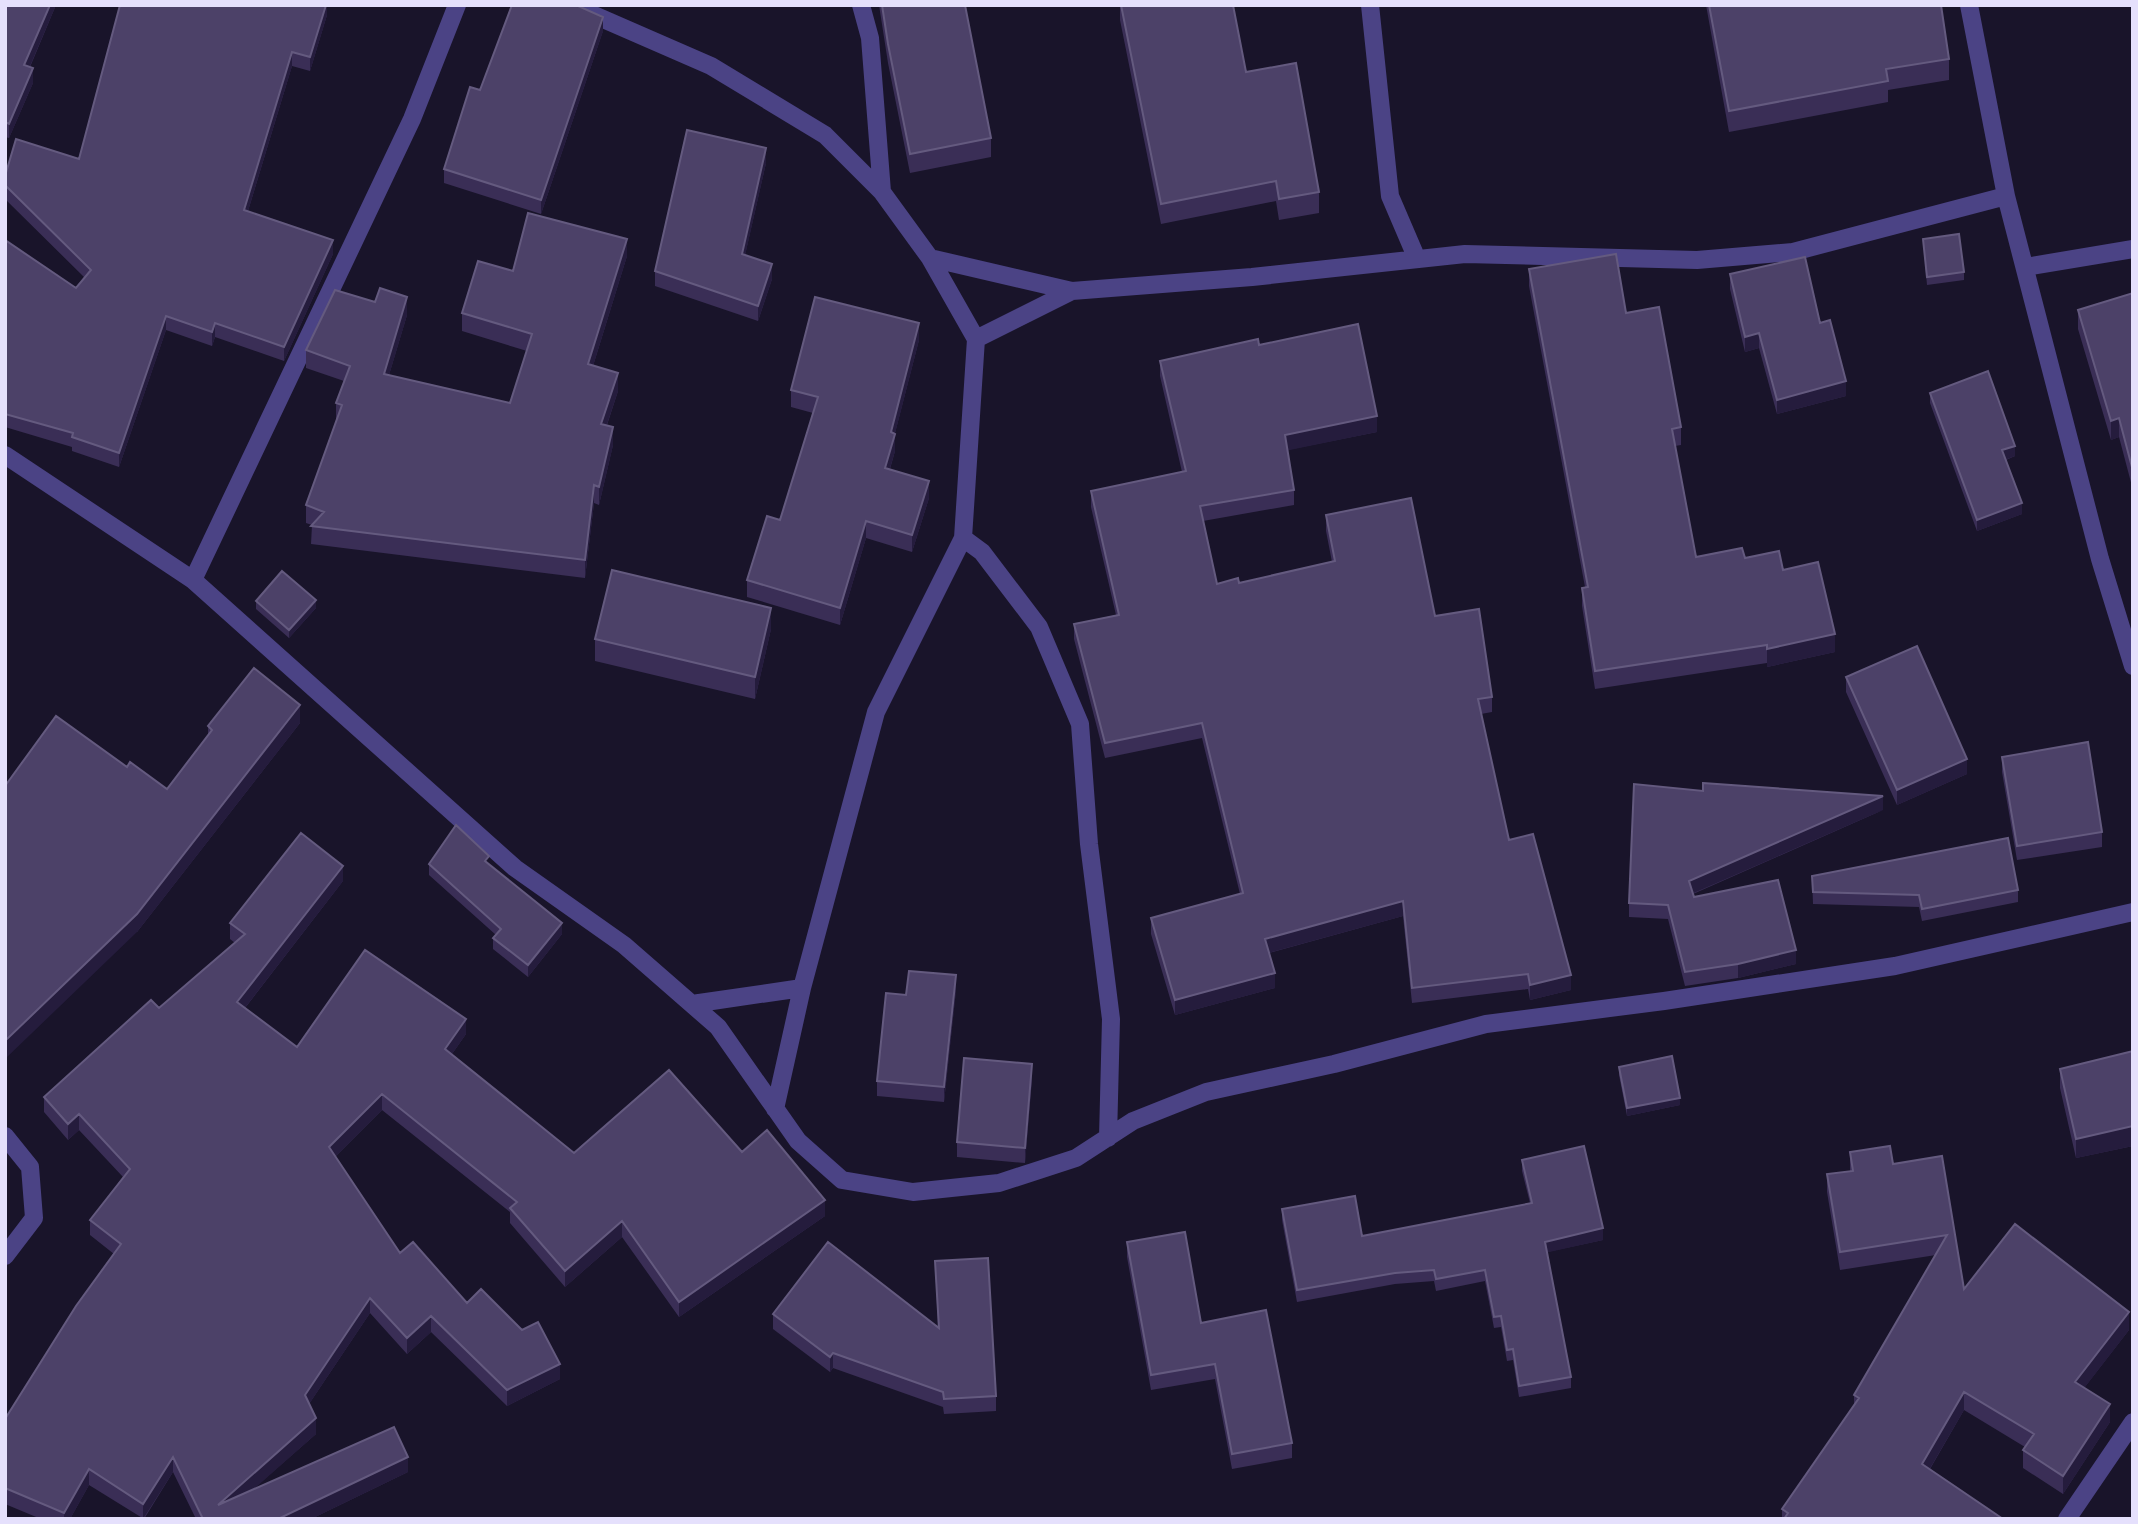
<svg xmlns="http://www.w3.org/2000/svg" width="2138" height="1524" viewBox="0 0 2138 1524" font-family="'Golos Text',sans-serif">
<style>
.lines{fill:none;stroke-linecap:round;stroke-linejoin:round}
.minor{stroke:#4b4385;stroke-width:18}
.wall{fill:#3a2e56}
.shaded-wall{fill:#251c3d}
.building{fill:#4c4168;stroke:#645a7f;stroke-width:2}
</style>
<rect width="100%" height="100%" fill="#19142a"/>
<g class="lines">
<path class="minor" d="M571 5 711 66 825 135 882 192 930 258 1072 291 1252 277 1465 254 1697 260 1793 252 2006 196
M861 5 870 38 882 192
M1370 5 1390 196 1417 259
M1969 5 2006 196 2100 559 2133 666
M2025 267 2133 249
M976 339 1072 291
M5 455 193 580 515 868 624 945 718 1027 798 1141 842 1180 913 1192 999 1183 1076 1158 1133 1121 1206 1092 1334 1064 1486 1024 1664 1001 1895 966 2133 912
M963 538 982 552 1039 627 1080 724 1089 844 1111 1019 1108 1138
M193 580 412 119 457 5
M692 1004 802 988
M775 1109 802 988 876 712 963 538 976 339 930 258
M5 1136 30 1167 34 1218 5 1256
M2067 1519 2133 1422"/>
</g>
<path class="wall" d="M5 5H56L30 67 33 83 9 138 5 137Z
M327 5V15L310 71 292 66 248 211 333 254 284 361 215 337 212 346 166 330 119 467 72 451V447L5 427V240L76 288 85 278 5 199V176L79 159Z
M879 5H965L991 138V157L910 173 888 63Z
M1120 5H1233L1246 72 1319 192V213L1279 220 1276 201 1161 224 1120 20Z
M1706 5H1941L1949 59V80L1888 90V102L1729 132Z
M603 31 541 214 444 183V169L480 90Z
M766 163 745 255 772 279 758 321 655 286V271Z
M1923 239 1964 272V280L1927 285Z
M627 256 593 366 618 391 607 425 613 445 599 505 594 503 585 578 311 544 312 525 306 523V505L336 421V403L344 381 306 368V350L375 302 407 315 389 375 510 403 527 351 462 331V313L513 271Z
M1529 269 1626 313 1681 427V445L1675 446 1696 557 1745 558 1783 570 1835 652 1767 667V663L1595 689 1582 606V588L1585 587 1529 286Z
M1730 274 1846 396 1777 414 1759 348 1745 352 1730 289Z
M2133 293V490L2119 437 2111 440 2078 329V310Z
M919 340 895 433V451L890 469 929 498 912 552 866 538 840 625 747 597V580L780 520 813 413 791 407V390Z
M1259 345 1377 432 1287 450 1294 490V505L1203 521 1217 584 1239 583 1332 562 1326 531V515L1435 616 1492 697V712L1481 714 1509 840 1571 990 1530 1000 1528 989 1412 1003 1403 916 1269 953 1275 988 1175 1015 1151 934V918L1240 894 1202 738 1105 758 1074 639V624L1116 615 1091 507V491L1182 472 1160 376V361Z
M1930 393 2015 456 2006 460 2022 514 1977 531 1930 403Z
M256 601 316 608 289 638 256 609Z
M771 629 755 699 595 661V639Z
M1846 677 1967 774 1897 805 1846 692Z
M300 723 137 932 127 767 167 789 208 736V726Z
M2002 757 2102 832V847L2017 860 2002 772Z
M1883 810 1693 894 1694 897 1796 964 1738 978 1685 986 1668 919 1629 917V903Z
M429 864H489L562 934 528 977 493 949V938L496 935 429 875Z
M1812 876 2018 890V902L1922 921 1919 907 1813 904Z
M343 881 245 1008 297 1047 466 1034 452 1054 574 1153 742 1152 825 1216 679 1317 622 1237 565 1287 510 1223V1212L382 1110 335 1157 400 1253 467 1303 560 1379 507 1406 431 1332 407 1354 370 1313 309 1404 316 1434 253 1489 408 1472 311 1519H196L173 1472 144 1519 89 1485 70 1519H41L5 1504V1419L114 1254 90 1235V1220L123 1177 79 1130 68 1140 44 1112V1097L159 1008 235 943 230 939V923Z
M956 990 944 1102 877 1096V1081L906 995Z
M2133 1051V1146L2076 1158 2060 1088V1069Z
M1619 1067 1680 1105 1627 1116 1619 1075Z
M1032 1079 1025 1163 957 1157V1142Z
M1850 1152 1893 1164 1942 1156 1964 1289 2129 1330 2084 1388 2110 1422 2063 1494 2023 1468V1450L2025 1447 1964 1410 1930 1469 2003 1519H1782V1509L1854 1405V1395L1936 1255 1840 1270 1827 1192V1174L1850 1171Z
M1522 1160 1603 1240 1547 1252 1571 1377V1388L1519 1397 1513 1360 1507 1361 1501 1327 1494 1328 1485 1281 1436 1291 1434 1281 1395 1284 1297 1302 1282 1220V1209L1362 1236 1530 1203 1522 1171Z
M1127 1242 1201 1323 1292 1443V1458L1232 1469 1215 1379 1151 1390 1127 1257Z
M935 1261 996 1396V1411L944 1414 943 1407 833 1368 830 1372 773 1329V1314L938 1327Z"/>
<path class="shaded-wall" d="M50 5H56L24 80V65Z
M326 5H327V15L310 71V57Z
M603 17V31L541 214V200Z
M292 52V66L244 224V210Z
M33 68V83L9 138V124Z
M766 148V163L742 269V254Z
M627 239V256L588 382V364Z
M333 240V254L284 361V347Z
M772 264V279L758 321V306Z
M407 297V315L384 392V374Z
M166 316V330L119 467V453Z
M215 323V337L212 346V332Z
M919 323V340L891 449V432Z
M1759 333V348L1745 352V337Z
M618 373V391L601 442V424Z
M1846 381V396L1777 414V400Z
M1377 416V432L1285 451V435Z
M2119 418V437L2111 440V421Z
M613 427V445L599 505V487Z
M895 434V451L885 485V468Z
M2015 446V456L2002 461V450Z
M929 481V498L912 552V535Z
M594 485V503L585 578V560Z
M2022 503V514L1977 531V520Z
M866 521V538L840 625V608Z
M316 600V608L289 638V630Z
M771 608V629L755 699V677Z
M1835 634V652L1767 667V649Z
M300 705V723L137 932 5 1059V1041Z
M1967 759V774L1897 805V790Z
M1883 796V810L1689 895V881Z
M343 866V881L237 1018V1002Z
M1403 901V916L1265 954V939Z
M562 923V934L528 977V965Z
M1796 950V964L1738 978V964Z
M1275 973V988L1175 1015V1000Z
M956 975V990L944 1102V1087Z
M1571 975V990L1530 1000V985Z
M466 1019V1034L445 1064V1049Z
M1032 1064V1079L1025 1163V1148Z
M382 1094V1110L329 1163V1147Z
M1680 1098V1105L1627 1116V1108Z
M79 1114V1130L68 1140V1124Z
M2133 1126V1146L2076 1158V1139Z
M825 1200V1216L679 1317V1302Z
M622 1221V1237L565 1287V1271Z
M1603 1228V1240L1545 1253V1242Z
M370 1298V1313L305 1410V1395Z
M2129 1312V1330L2075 1400V1382Z
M431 1316V1332L407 1354V1338Z
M833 1353V1368L830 1372V1357Z
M560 1364V1379L507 1406V1390Z
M1964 1392V1410L1922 1482V1464Z
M2110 1404V1422L2063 1494V1476Z
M316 1418V1434L220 1519 218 1505Z
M173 1457V1472L143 1519V1504Z
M408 1457V1472L311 1519H278Z
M89 1469V1485L70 1519H64V1513Z"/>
<path class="building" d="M5 5H50L24 65 33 68 9 124 5 122Z
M120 5H326L310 57 292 52 244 210 333 240 284 347 215 323 212 332 166 316 119 453 72 437 73 433 5 414V240L76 288 91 270 5 185V176L16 139 79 159Z
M512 5H576L603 17 541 200 444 169 470 87 480 90Z
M882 5H965L991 138 910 154 888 44Z
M1121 5H1233L1246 72 1296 63 1319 192 1279 199 1276 181 1161 204Z
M1709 5H1941L1949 59 1886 69 1888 81 1729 111Z
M687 130 766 148 742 254 772 264 758 306 655 271Z
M528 213 627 239 588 364 618 373 601 424 613 427 599 487 594 485 585 560 311 526 324 512 306 505 342 405 336 403 350 366 306 350 335 290 375 302 380 288 407 297 384 374 510 403 532 334 462 313 478 261 513 271Z
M1959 234 1964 272 1927 277 1923 239Z
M1616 254 1626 313 1659 307 1681 427 1672 429 1696 557 1742 548 1745 558 1779 551 1783 570 1818 562 1835 634 1767 649V645L1595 671 1582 588 1588 587 1529 269Z
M1805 257 1820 323 1830 320 1846 381 1777 400 1759 333 1745 337 1730 274Z
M2133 293V471L2119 418 2111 421 2078 310Z
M815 297 919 323 891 432 895 434 885 468 929 481 912 535 866 521 840 608 747 580 767 516 780 520 818 397 791 390Z
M1358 324 1377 416 1285 435 1294 490 1200 506 1217 584 1238 578 1239 583 1335 561 1326 515 1411 498 1435 616 1479 609 1492 697 1478 699 1509 840 1533 834 1571 975 1530 985 1528 974 1412 988 1403 901 1265 939 1275 973 1175 1000 1151 918 1243 893 1202 723 1105 743 1074 624 1119 615 1091 491 1186 471 1160 361 1258 339 1259 345Z
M1988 371 2015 446 2002 450 2022 503 1977 520 1930 393Z
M612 570 771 608 755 677 595 639Z
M282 571 316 600 289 630 256 601Z
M1917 646 1967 759 1897 790 1846 677Z
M254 668 300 705 137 914 5 1041V786L56 716 127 767 130 762 167 789 212 730 208 726Z
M2088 742 2102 832 2017 846 2002 757Z
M1703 783 1883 796 1689 881 1694 897 1778 880 1796 950 1738 964 1685 972 1668 905 1629 903 1634 784 1703 791Z
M456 825 489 856 485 861 562 923 528 965 493 938 501 929 429 864Z
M301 833 343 866 237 1002 297 1047 365 950 466 1019 445 1049 574 1153 669 1070 742 1152 767 1130 825 1200 679 1302 622 1221 565 1271 510 1208 517 1202 382 1094 329 1147 400 1253 413 1242 467 1303 481 1289 522 1330 538 1322 560 1364 507 1390 431 1316 407 1338 370 1298 305 1395 316 1418 218 1505 394 1427 408 1457 278 1519H203L173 1457 143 1504 89 1469 64 1513 5 1488V1419L76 1306 121 1244 90 1220 130 1169 79 1114 68 1124 44 1097 151 1000 159 1008 245 934 230 923Z
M2008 838 2018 890 1922 909 1919 895 1813 892 1812 876Z
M909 971 956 975 944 1087 877 1081 886 993 906 995Z
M2133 1051V1126L2076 1139 2060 1069Z
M1672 1056 1680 1098 1627 1108 1619 1067Z
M964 1058 1032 1064 1025 1148 957 1142Z
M1584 1146 1603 1228 1545 1242 1571 1377 1519 1386 1513 1349 1507 1350 1501 1316 1494 1317 1485 1270 1436 1279 1434 1270 1395 1273 1297 1290 1282 1209 1355 1196 1362 1236 1532 1203 1522 1160Z
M1890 1146 1893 1164 1942 1156 1964 1289 2015 1224 2129 1312 2075 1382 2110 1404 2063 1476 2023 1450 2034 1434 1964 1392 1922 1464 2003 1519H1784L1788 1513 1782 1509 1859 1398 1854 1395 1947 1235 1840 1252 1827 1174 1853 1171 1850 1152Z
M1185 1232 1201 1323 1266 1310 1292 1443 1232 1454 1215 1364 1151 1375 1127 1242Z
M828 1242 939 1328 935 1261 988 1258 996 1396 944 1399 943 1392 833 1353 830 1357 773 1314Z"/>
<rect width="2138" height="1524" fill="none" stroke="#e5e0fc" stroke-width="14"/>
</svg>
